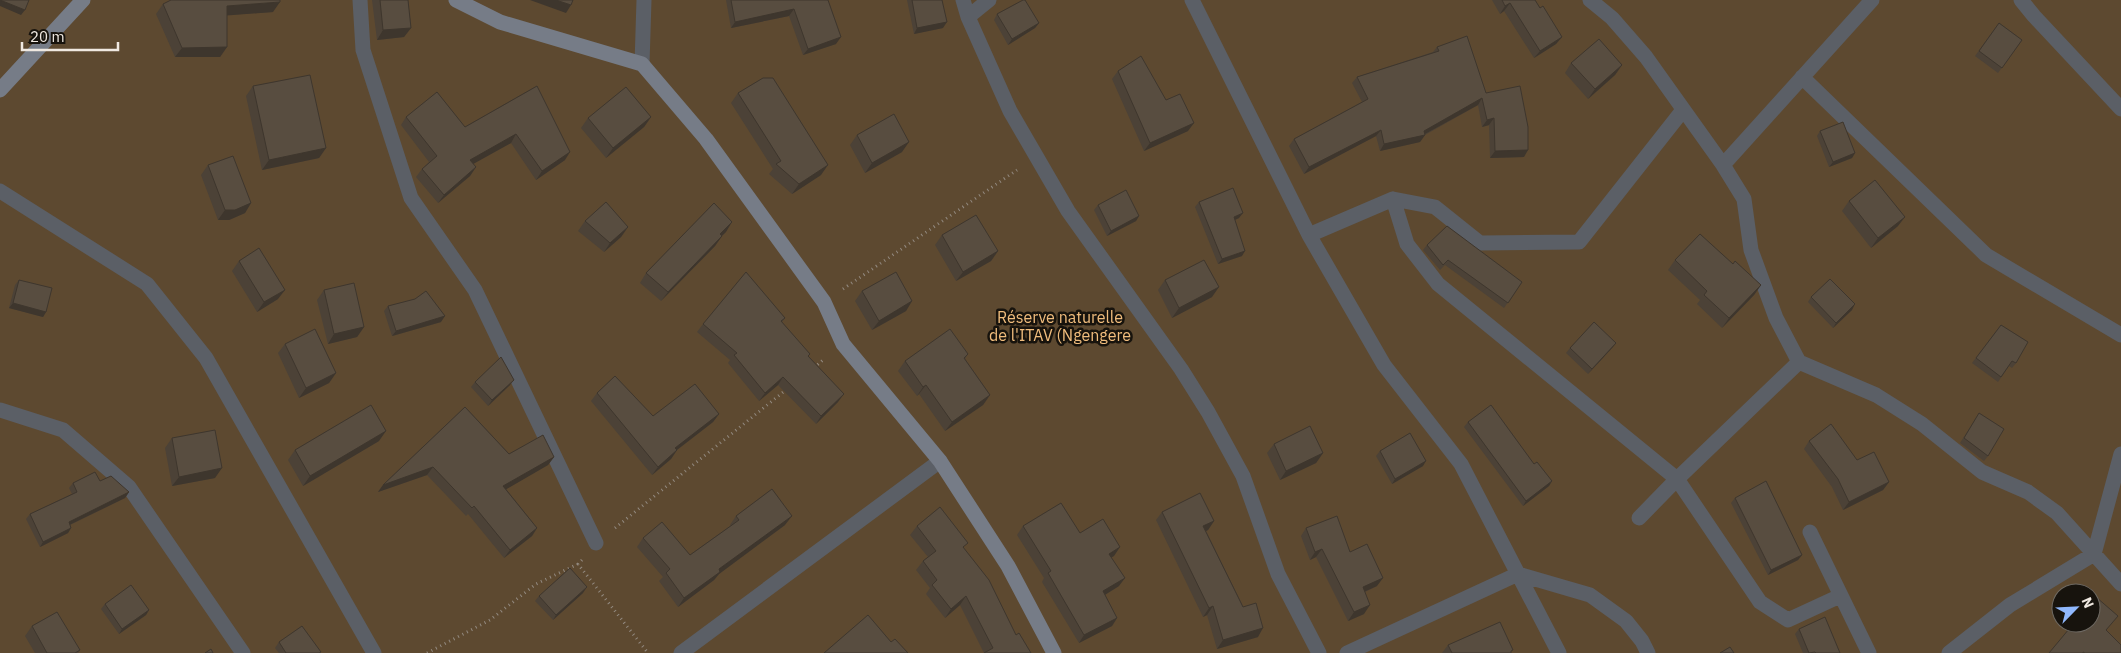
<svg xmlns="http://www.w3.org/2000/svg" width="2121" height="653" viewBox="0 0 2121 653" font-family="'IBM Plex Sans',sans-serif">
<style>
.green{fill:#5d4930;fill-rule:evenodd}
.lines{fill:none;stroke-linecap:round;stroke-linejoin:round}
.path{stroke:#938a80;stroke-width:3;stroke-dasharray:1 4;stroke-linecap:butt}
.street{stroke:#5b5f66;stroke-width:15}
.secondary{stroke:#767c87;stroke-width:15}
.wall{fill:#4c4237}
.shaded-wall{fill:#3e362d}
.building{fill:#584d40;stroke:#3e362d}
.labels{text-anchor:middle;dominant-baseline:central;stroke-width:5;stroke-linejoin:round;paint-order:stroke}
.park-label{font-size:16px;fill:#f1bd7d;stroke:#17130d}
</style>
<rect width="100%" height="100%" fill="#33291d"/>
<path class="green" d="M0 0H2121V653H0ZM2061 593H2091V623H2061Z"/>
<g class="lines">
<path class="path" d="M843 289 1017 170
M814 368 824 359
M615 528 787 389
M582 560 578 564 648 653
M427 653 490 620 536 584 578 564"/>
<path class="street" d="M360 0 363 50 411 198 475 290 596 543
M963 0 968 17 1010 111 1068 211 1181 369 1208 412 1243 476 1278 574 1319 653
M1192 0 1309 235 1384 365 1461 464 1559 653
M1590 0 1612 18 1646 57 1723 165 1744 199 1751 250 1776 318 1799 362 1876 395 1922 424 1982 472 2028 492 2057 513 2121 584
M2021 0 2034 16 2121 109
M968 17 989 0
M642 64 644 0
M1802 77 1986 255 2121 335
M1723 165 1872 0
M0 191 147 284 206 358 374 653
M1393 199 1407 244 1438 284 1677 479 1760 602 1788 620 1840 596
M1309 235 1393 199 1435 207 1480 243 1579 242 1683 110
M0 410 63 430 129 487 243 653
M1639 518 1677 479 1799 362
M1810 532 1869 653
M681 653 940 461
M1347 653 1518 574 1590 595 1626 621 1642 641 1648 653
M1949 653 2010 605 2094 554 2121 454"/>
<path class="secondary" d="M456 0 500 22 642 64 706 139 824 302 843 344 940 461 1008 566 1054 653
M0 90 83 0"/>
</g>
<path class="wall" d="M372 0H408L411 28 404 37 377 40Z
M726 0H828L836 44 803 55 789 16 731 28Z
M907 0H942L943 28 914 34Z
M1492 0H1535L1540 8 1562 37 1556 44 1534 58 1504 11 1500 14Z
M163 4 273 12 227 15V47L220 57H175L156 14Z
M997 14 1039 23 1035 28 1008 45 994 20Z
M1999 23 2022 40 1998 73 1975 56Z
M1437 47 1486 93 1524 157 1490 158 1489 125 1482 127 1478 105 1425 135 1420 142 1380 151 1376 136 1304 174 1289 146 1294 139 1362 102 1352 83 1357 77 1433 52Z
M1571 63 1622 65 1615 75 1588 99 1565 73Z
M1118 71 1166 100 1188 131 1144 151 1112 79Z
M253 86 326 148 319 158 262 170 246 96Z
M537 86 565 160 536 180 511 143 473 164 476 167 470 176 438 203 416 177 422 169 429 162 401 125 406 117 465 127Z
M738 93 821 175 792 194 769 174 773 169 731 103Z
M651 117 644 127 606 158 581 128 588 118Z
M1820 131 1855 153 1852 158 1829 167 1817 136Z
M857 135 902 152 865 173 850 145Z
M208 165 251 203 245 213 229 220H218L201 175Z
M1849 201 1898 226 1871 248 1842 211Z
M1199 202 1239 218 1235 220 1242 256 1218 264 1195 207Z
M1098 205 1139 216 1136 221 1107 236 1094 210Z
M585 221 628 227 621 237 604 252 578 231Z
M726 232 722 236 715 246 661 301 640 283 646 273Z
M942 235 998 251 991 261 956 281 935 245Z
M1427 245 1522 282 1504 308 1445 265 1440 270 1423 250Z
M1675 260 1733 264 1761 285 1754 295 1722 328 1697 304 1700 300 1668 270Z
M239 261 278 299 257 312 232 271Z
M19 280 46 312 43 317 9 308 15 285Z
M1165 280 1212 297 1172 318 1158 290Z
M324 290 364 327 357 337 328 344 317 300Z
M862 291 912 301 906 311 872 330 855 301Z
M1811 297 1852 310 1833 328 1808 302Z
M388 306 441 322 392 336 384 311Z
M785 318 782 322 808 357 838 402 816 424 778 385 759 401 728 363 730 360 697 332 703 324Z
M2001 325 2016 363 2012 368 2009 366 1998 382 1972 363Z
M1616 343 1612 348 1588 374 1566 353 1570 348Z
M285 344 336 373 329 383 299 398 278 353Z
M968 354 965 359 990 395 983 405 945 431 919 394 917 396 898 371 905 361Z
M475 382 510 385 488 406 471 387Z
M597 393 653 416 719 414 713 422 677 450 671 459 652 475 591 401Z
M465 407 509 454 554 457 548 465 506 489 537 528 532 536 504 558 468 514 466 516 427 475 378 492 383 485Z
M1976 418 1988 456 1984 461 1960 443Z
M1468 422 1534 464 1552 481 1549 486 1523 506 1464 427Z
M172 438 215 478 172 486 165 448Z
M379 441 303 486 288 460 295 450Z
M1809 441 1857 460 1889 482 1883 490 1843 510 1832 487 1804 449Z
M1274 444 1323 453 1316 463 1280 480 1267 453Z
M1380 451 1423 466 1392 484 1376 456Z
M100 481 129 492 125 498 70 525 71 528 68 533 40 547 26 519 30 514 72 494 69 488 73 483Z
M1735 498 1802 555 1798 560 1768 575 1731 503Z
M1162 512 1214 521 1208 530 1206 531 1258 637 1217 649 1207 615 1203 617 1156 520Z
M736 516 785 525 719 574 714 580 678 607 659 581 663 577 637 547 643 538 690 555 731 526 730 525Z
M917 526 964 549 1016 635 984 653 960 605 945 618 926 594 930 588 916 570 923 561 928 557 910 535Z
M1023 526 1080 533 1114 556 1111 557 1119 586 1105 595 1117 618 1112 626 1079 643 1042 582 1044 578 1017 535Z
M1306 528 1350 552 1377 586 1365 592 1364 614 1348 621 1316 557 1310 560 1301 536Z
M583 593 553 620 535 601 539 596Z
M105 604 149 610 146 615 119 634 101 609Z
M32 626 80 650 78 653H35L25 636Z
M1799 629 1840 653H1803L1795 634Z
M279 642 320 653H279L275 648Z
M1448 645 1511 652V653H1442Z"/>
<path class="shaded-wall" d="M0 0 25 10 21 15 0 6Z
M530 0H556L571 5 566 13Z
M280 2 273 12 220 16 227 6Z
M1510 3 1504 11 1500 14 1505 6Z
M794 9 789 16 731 28 735 22Z
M947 22 943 28 914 34 917 28Z
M1039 23 1035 28 1008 45 1012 39Z
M411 28 404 37 377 40 383 30Z
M841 37 836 44 803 55 808 49Z
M1562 37 1556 44 1534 58 1540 51Z
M227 47 220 57H175L182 48Z
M1622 65 1615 75 1588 99 1595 89Z
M1482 98 1478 105 1423 135H1425L1420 142 1380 151 1384 144 1424 131Z
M651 117 644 127 606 158 613 148Z
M1494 118 1489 125 1482 127 1487 120Z
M1194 123 1188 131 1144 151 1150 143Z
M1381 130 1376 136 1304 174 1309 167Z
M516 134 511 143 464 169 470 160Z
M909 142 902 152 865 173 872 163Z
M326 148 319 158 262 170 269 160Z
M1528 150 1524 157 1490 158 1495 151Z
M570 152 565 160 536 180 542 171Z
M1855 153 1852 158 1829 167 1833 162Z
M828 165 821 175 792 194 799 184Z
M476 167 470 176 438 203 444 195Z
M251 203 245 213 229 220H218L225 210Z
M1243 213 1239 218 1230 222 1234 217Z
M1139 216 1136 221 1107 236 1111 231Z
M1905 217 1898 226 1871 248 1878 238Z
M732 222 726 232 713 244 720 234Z
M628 227 621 237 604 252 610 243Z
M722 236 715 246 661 301 668 292Z
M998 251 991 261 956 281 963 272Z
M1245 251 1242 256 1218 264 1222 259Z
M1761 285 1754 295 1722 328 1729 318Z
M1219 287 1212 297 1172 318 1179 308Z
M285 290 278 299 257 312 264 302Z
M912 301 906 311 872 330 879 321Z
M13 303 46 312 43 317 9 308Z
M1855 304 1852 310 1833 328 1836 323Z
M445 316 441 322 392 336 396 331Z
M364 327 357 337 328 344 334 334Z
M1616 343 1612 348 1588 374 1592 369Z
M336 373 329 383 299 398 306 388Z
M783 377 778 385 759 401 765 393Z
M514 380 510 385 488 406 492 400Z
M926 385 919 394 917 396 923 387Z
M844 394 838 402 816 424 821 416Z
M990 395 983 405 945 431 952 422Z
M719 414 713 422 669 456 675 448Z
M386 431 379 441 303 486 310 476Z
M677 450 671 459 652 475 658 467Z
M1323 453 1316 463 1280 480 1286 471Z
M554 457 548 465 498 494 503 486Z
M1426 461 1423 466 1392 484 1395 479Z
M433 467 427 475 378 492 383 485Z
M222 468 215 478 172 486 179 477Z
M1552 481 1549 486 1523 506 1526 501Z
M1889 482 1883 490 1843 510 1849 502Z
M129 492 125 498 65 527 69 522Z
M792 516 785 525 719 574 714 580 678 607 684 598 719 569Z
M1214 521 1208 530 1198 535 1203 526Z
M71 528 68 533 40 547 43 542Z
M537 528 532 536 504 558 510 550Z
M1120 547 1114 556 1103 562 1109 554Z
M1322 549 1316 557 1310 560 1315 552Z
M1802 555 1798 560 1768 575 1771 570Z
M1125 578 1119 586 1098 599 1103 591Z
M1383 578 1377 586 1357 595 1363 587Z
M587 587 583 593 553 620 556 615Z
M966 596 960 605 945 618 951 609Z
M1370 605 1364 614 1348 621 1354 612Z
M1213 606 1207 615 1203 617 1209 608Z
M149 610 146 615 119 634 122 629Z
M1117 618 1112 626 1079 643 1084 635Z
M1263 628 1258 637 1217 649 1223 640Z"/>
<path class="building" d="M0 0H29L25 10Z
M171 0H280V2L227 6V47L182 48 163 4Z
M380 0H408L411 28 383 30Z
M556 0H573L571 5Z
M731 0H828L841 37 808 49 794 9 735 22Z
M912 0H942L947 22 917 28Z
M1023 0H1025L1039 23 1012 39 997 14Z
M1502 0H1535L1540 8 1543 6 1562 37 1540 51 1510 3 1505 6Z
M1999 23 2022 40 2002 68 1979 51Z
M1467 36 1486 93 1520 86 1528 127V150L1495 151 1494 118 1487 120 1482 98 1424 131 1425 135 1384 144 1381 130 1309 167 1294 139 1368 99 1357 77 1439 51 1437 47Z
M1599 39 1622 65 1595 89 1571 63Z
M1141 56 1166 100 1180 94 1194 123 1150 143 1118 71Z
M310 75 326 148 269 160 253 86Z
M763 78H773L828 165 799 184 776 164 781 161 738 93Z
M537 86 570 152 542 171 516 134 470 160 476 167 444 195 422 169 437 156 406 117 437 92 465 127Z
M626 87 651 117 613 148 588 118Z
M894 114 909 142 872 163 857 135Z
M1843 122 1855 153 1833 162 1820 131Z
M233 156 251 203 235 210H225L208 165Z
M1875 180 1905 217 1878 238 1849 201Z
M1233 188 1243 213 1234 217 1245 251 1222 259 1199 202Z
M1126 190 1139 216 1111 231 1098 205Z
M606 202 628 227 610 243 585 221Z
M714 203 732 222 720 234 722 236 668 292 646 273Z
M976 215 998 251 963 272 942 235Z
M1447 226 1522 282 1508 303 1448 260 1443 265 1427 245Z
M1700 234 1733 264 1735 261 1761 285 1729 318 1704 295 1707 291 1675 260Z
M259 248 285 290 264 302 239 261Z
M1204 260 1219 287 1179 308 1165 280Z
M746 272 785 318 781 321 810 354 808 356 844 394 821 416 783 377 765 393 734 355 737 353 703 324Z
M896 272 912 301 879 321 862 291Z
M1830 279 1855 304 1836 323 1811 297Z
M19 280 52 288 46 312 13 303Z
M354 283 364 327 334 334 324 290Z
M426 291 445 316 396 331 388 306 415 299Z
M1594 322 1616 343 1592 369 1570 348Z
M2001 325 2028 342 2016 363 2012 361 2001 377 1976 358Z
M315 329 336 373 306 388 285 344Z
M950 329 968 354 964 358 990 395 952 422 926 385 923 387 905 361Z
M501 357 514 380 492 400 475 382Z
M615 376 653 416 695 384 719 414 675 448 677 450 658 467 597 393Z
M371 405 386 431 310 476 295 450Z
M1491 405 1534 464 1537 462 1552 481 1526 501 1468 422Z
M465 407 509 454 543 435 554 457 503 486 537 528 510 550 474 506 472 508 433 467 383 485Z
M1979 413 2004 429 1988 456 1964 438Z
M1831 424 1857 460 1874 452 1889 482 1849 502 1838 479 1809 441Z
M1310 426 1323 453 1286 471 1274 444Z
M215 430 222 468 179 477 172 438Z
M1410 433 1426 461 1395 479 1380 451Z
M95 472 100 481 111 476 129 492 69 522 71 528 43 542 30 514 77 492 73 483Z
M1766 481 1802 555 1771 570 1735 498Z
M772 489 792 516 719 569 720 572 684 598 666 573 670 569 643 538 662 522 690 555 739 520 736 516Z
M1200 493 1214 521 1203 526 1243 607 1256 603 1263 628 1223 640 1213 606 1209 608 1162 512Z
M1061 503 1080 533 1103 519 1120 547 1109 554 1125 578 1103 591 1117 618 1084 635 1048 573 1051 571 1023 526Z
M940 507 968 543 963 547 989 580 1016 635 1019 633 1031 653H984L993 648 966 596 951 609 932 585 937 580 923 561 936 551 917 526Z
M1337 516 1350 552 1367 544 1383 578 1363 587 1370 605 1354 612 1322 549 1315 552 1306 528Z
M570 568 587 587 556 615 539 596Z
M131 585 149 610 122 629 105 604Z
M2096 597 2118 616 2106 630 2121 645V653H2085L2083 652V653H2049L2074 623H2091V603Z
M57 612 80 650 75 653H47L32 626Z
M868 615 891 642 895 639 908 653H824Z
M1825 617 1840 653H1816L1815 652 1809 653 1799 629Z
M1500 622 1513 650 1511 651V653H1452L1448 645Z
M302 626 321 652 319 653H286L279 642Z
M1730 647 1734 653H1720Z
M211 649 213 653H205Z"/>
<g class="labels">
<g class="park-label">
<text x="1060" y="317">Réserve naturelle<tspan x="1060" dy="18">de l'ITAV (Ngengere</tspan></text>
</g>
</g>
<g transform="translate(2076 608) rotate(66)"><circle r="24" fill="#17130d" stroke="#6e6962"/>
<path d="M0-4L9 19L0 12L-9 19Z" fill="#90b8fd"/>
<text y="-8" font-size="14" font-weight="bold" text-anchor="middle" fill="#f0e9e1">N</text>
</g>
<path d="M22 42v8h96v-8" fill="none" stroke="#f0e9e1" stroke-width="2.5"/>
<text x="30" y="42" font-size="15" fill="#f0e9e1" stroke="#17130d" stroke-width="4" paint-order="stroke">20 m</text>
</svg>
